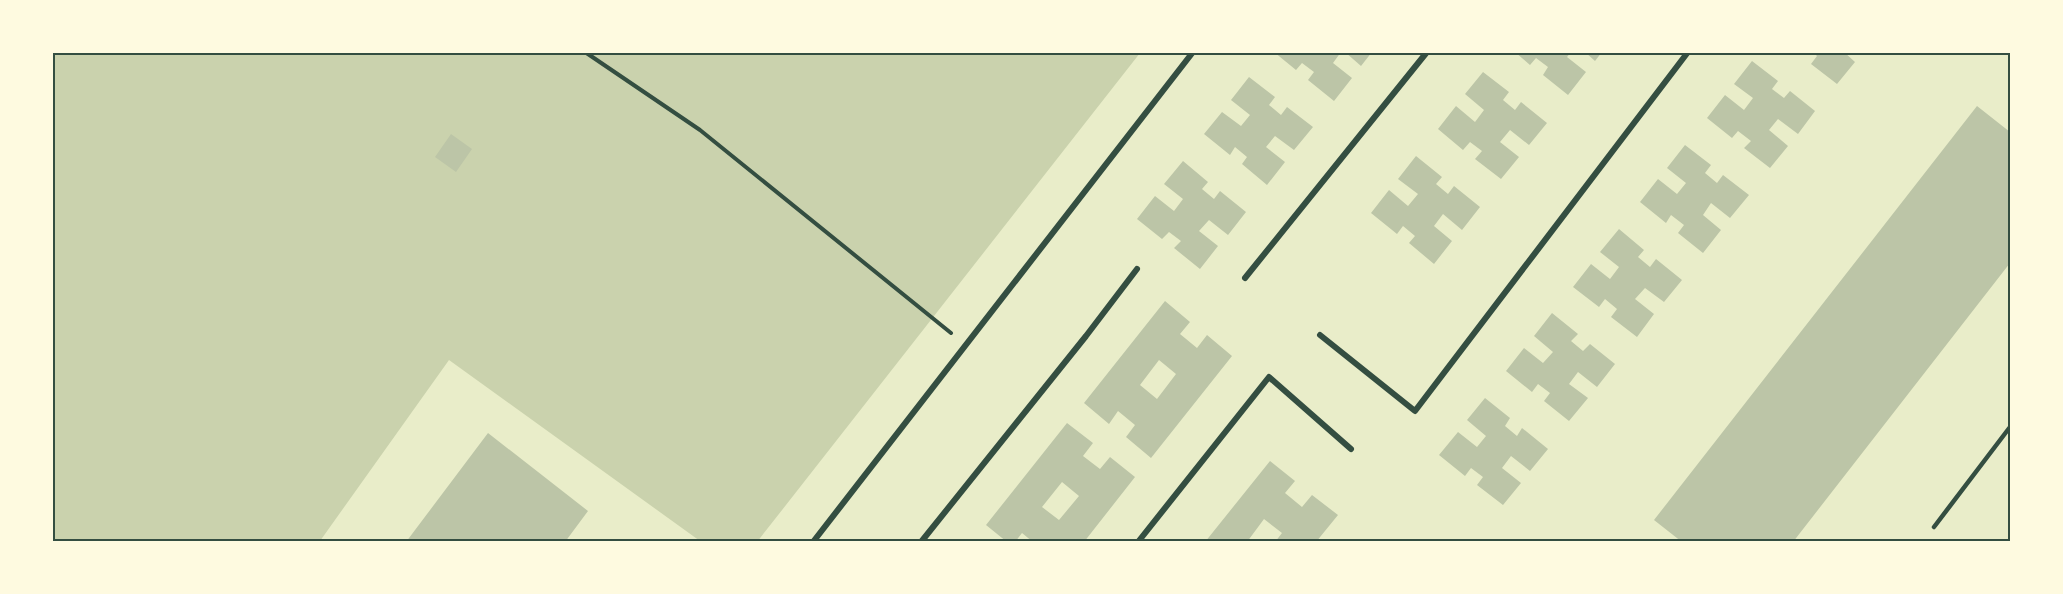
<svg xmlns="http://www.w3.org/2000/svg" width="2063" height="594" viewBox="0 0 2063 594" font-family="Manrope,sans-serif">
<style>
.green{fill:#cad2ad}
.building{fill:#bcc5a7;fill-rule:evenodd}
.lines{fill:none;stroke-linecap:round;stroke-linejoin:round}
.path{stroke:#344e41;stroke-width:4}
.service{stroke:#344e41;stroke-width:4.5}
.minor{stroke:#344e41;stroke-width:6}
.neatline{fill:none;stroke:#344e41;stroke-width:2}
</style>
<rect width="100%" height="100%" fill="#e9edc9"/>
<path class="green" d="M52 53H1140L757 542 700 541 449 360 320 541H53Z"/>
<path class="building" d="M1274 52H1341L1333 63 1352 78 1334 101 1308 80 1314 72 1302 63 1296 70Z
M1345 52H1372L1361 66Z
M1515 52H1571L1567 57 1586 72 1568 95 1543 75 1548 67 1536 58 1530 65Z
M1585 52H1602L1595 61Z
M1813 52H1844L1855 62 1837 84 1811 64 1817 56Z
M1752 61 1778 81 1772 89 1784 98 1790 91 1815 111 1798 134 1778 119 1769 130 1788 146 1770 168 1744 148 1751 141 1738 131 1732 138 1707 118 1725 95 1744 110 1753 98 1734 84Z
M1483 72 1509 92 1503 100 1515 110 1521 102 1547 123 1529 145 1510 130 1500 142 1519 157 1501 179 1475 159 1482 151 1470 142 1463 150 1438 129 1456 106 1475 122 1484 110 1465 94Z
M1249 77 1275 97 1269 105 1281 115 1287 107 1313 127 1294 150 1275 136 1266 147 1285 162 1267 185 1242 164 1247 157 1235 147 1230 155 1204 134 1222 112 1241 126 1250 115 1231 100Z
M1977 106 2010 132V263L1793 542H1682L1654 520Z
M451 134 472 149 456 172 435 157Z
M1685 145 1711 165 1705 173 1717 183 1723 175 1749 195 1730 218 1711 203 1703 215 1721 230 1703 253 1678 233 1684 225 1671 215 1666 223 1640 202 1658 179 1677 194 1686 183 1667 168Z
M1416 156 1442 177 1436 184 1448 194 1454 186 1480 207 1462 230 1443 214 1434 226 1452 241 1434 264 1409 243 1415 236 1403 226 1397 234 1371 213 1389 190 1408 206 1418 194 1398 179Z
M1183 161 1208 182 1202 189 1214 199 1220 191 1246 212 1228 235 1209 220 1199 231 1218 246 1200 269 1174 248 1181 241 1169 232 1162 239 1137 219 1155 196 1174 211 1183 199 1164 184Z
M1619 229 1644 250 1638 257 1650 267 1656 259 1682 280 1664 302 1645 288 1635 299 1654 314 1637 337 1611 317 1617 309 1605 299 1599 307 1573 287 1591 264 1610 279 1619 267 1600 252Z
M1165 301 1190 322 1180 334 1197 348 1207 335 1232 356 1151 458 1126 437 1135 425 1118 411 1109 424 1084 403ZM1159 360 1176 374 1157 399 1140 385Z
M1552 313 1578 334 1571 341 1583 351 1590 344 1615 364 1597 387 1578 372 1569 384 1588 398 1569 421 1544 401 1550 393 1538 384 1532 392 1506 371 1524 348 1543 363 1553 352 1534 336Z
M1485 398 1510 418 1505 426 1517 436 1522 428 1548 449 1530 471 1511 456 1502 468 1521 483 1503 505 1477 485 1483 477 1471 468 1465 476 1439 455 1458 432 1477 447 1486 436 1467 420Z
M1067 423 1093 443 1083 456 1100 469 1110 457 1135 477 1084 542H1033L1022 533 1015 542H1007L986 525ZM1062 482 1079 496 1059 520 1042 507Z
M488 433 588 511 565 542H406Z
M1270 461 1295 481 1285 493 1302 507 1312 495 1338 515 1316 542H1275L1282 533 1264 519 1247 542H1205Z"/>
<g class="lines">
<path class="path" d="M585 52 700 130 951 333"/>
<path class="service" d="M1934 527 2010 427"/>
<path class="minor" d="M1245 278 1427 52
M1320 335 1415 411 1688 52
M813 542 1193 52
M921 542 1086 336 1137 269
M1138 542 1269 377 1351 449"/>
</g>
<rect width="2063" height="594" fill="none" stroke="#fefae0" stroke-width="108"/>
<rect x="54" y="54" width="1955" height="486" class="neatline"/>
</svg>
